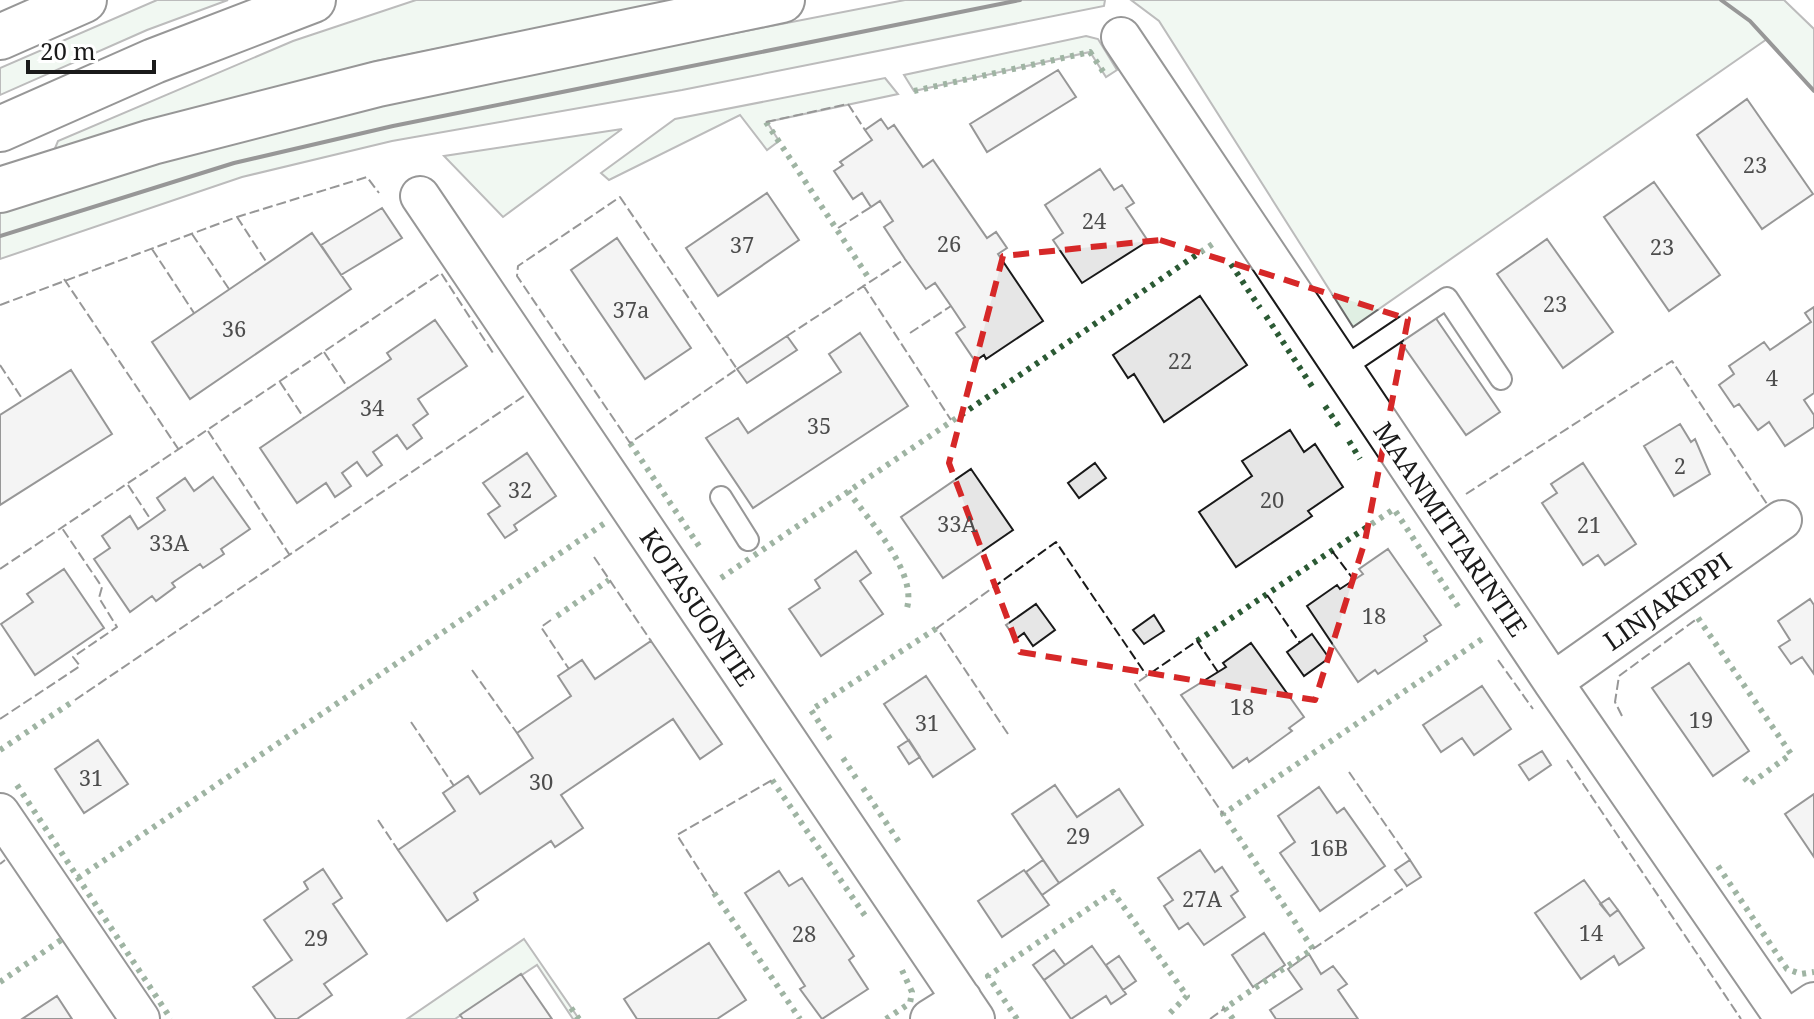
<svg xmlns="http://www.w3.org/2000/svg" width="1814" height="1019" viewBox="0 0 1814 1019" font-family="'Noto Serif',serif">
<style>
.green{fill:#e0efe3;stroke:#6a6a6a;stroke-width:2}
.building{fill:#e6e6e6;stroke:#1a1a1a;stroke-width:2}
.lines{fill:none;stroke-linecap:round;stroke-linejoin:round}
.service-casing{stroke:#1a1a1a;stroke-width:24}
.minor-casing{stroke:#1a1a1a;stroke-width:42}
.motorway-casing{stroke:#1a1a1a;stroke-width:48}
.service{stroke:#fff;stroke-width:20}
.minor{stroke:#fff;stroke-width:38}
.motorway{stroke:#fff;stroke-width:44}
.hedge{stroke:#2b5a34;stroke-width:6;stroke-dasharray:4 6;stroke-linecap:butt}
.fence{stroke:#1a1a1a;stroke-width:2;stroke-dasharray:10 4;stroke-linecap:butt}
.wall{stroke:#1a1a1a;stroke-width:4}
.marked{fill:none;stroke:#d62828;stroke-width:6;stroke-dasharray:16 10;stroke-linejoin:round}
.labels{text-anchor:middle;dominant-baseline:central;stroke-width:6;stroke-linejoin:round;paint-order:stroke}
.number-label{font-size:22px;fill:#4d4d4d}
.street-label{font-size:26px;fill:#1a1a1a;stroke:#fff}
</style>
<rect width="100%" height="100%" fill="#fff"/>
<path class="green" d="M157 0H228L147 30 0 95V68Z
M416 0H679L376 61 53 153 58 141 293 41Z
M905 0H1105L1104 6 682 90 392 141 242 177 0 259V212L226 143 385 101Z
M1131 0H1784L1814 29V91L1767 39 1353 327 1159 21Z
M1086 36 1098 39 1117 70 1106 77 1090 52 914 91 904 75Z
M885 78 898 94 767 122 779 141 767 150 740 115 609 180 601 173 675 119Z
M622 129 503 217 444 156Z
M524 939 579 1019H573L537 965 455 1019H407Z"/>
<path class="building" d="M1058 70 1076 97 987 152 970 124Z
M1747 99 1813 194 1762 229 1697 135Z
M881 119 888 129 894 125 923 167 933 160 987 238 996 232 1007 248 998 254 1043 321 986 359 984 355 975 361 956 333 965 327 951 306 935 283 926 289 905 259 884 227 893 221 880 201 871 207 862 193 853 199 834 171 843 165 840 162 872 140 865 130Z
M1100 169 1114 190 1122 185 1134 203 1126 208 1148 241 1082 283 1053 240 1063 233 1045 205Z
M1654 182 1720 275 1669 311 1604 217Z
M767 193 799 240 718 296 686 248Z
M382 208 402 238 341 275 321 245Z
M312 233 351 289 190 399 152 342Z
M617 238 691 348 645 379 571 270Z
M1547 239 1613 332 1563 368 1497 274Z
M1200 296 1247 365 1164 422 1134 374 1128 378 1113 355Z
M1814 307V393L1804 400 1814 415V427L1785 446 1769 422 1758 430 1739 404 1734 407 1719 385 1734 374 1729 366 1764 342 1770 350 1811 322 1805 313Z
M1435 317 1500 412 1466 435 1400 341Z
M435 320 467 366 418 399 428 414 413 425 422 438 407 449 397 435 373 452 382 465 367 476 357 462 342 473 351 486 335 497 326 483 297 503 260 448 391 359 387 353Z
M860 333 908 406 753 508 706 438 738 418 748 433 841 372 829 354Z
M787 336 797 350 747 383 737 369Z
M71 370 112 434 0 505V415Z
M1680 424 1691 442 1695 439 1710 474 1674 496 1644 446Z
M1290 430 1304 452 1315 444 1343 487 1308 511 1312 516 1236 567 1199 512 1252 476 1242 461Z
M527 453 556 496 514 525 517 530 505 538 488 514 500 506 483 483Z
M1095 463 1106 478 1079 498 1068 483Z
M1583 463 1636 544 1605 565 1598 555 1583 565 1542 503 1557 493 1551 484Z
M971 469 1013 530 943 578 901 517Z
M213 477 250 529 221 549 224 554 203 568 200 564 172 583 175 587 156 601 152 596 130 612 94 559 110 548 102 536 130 516 138 529 151 520 165 510 157 498 185 478 194 491Z
M1388 549 1441 625 1424 636 1427 641 1378 674 1375 670 1358 682 1307 606 1337 585 1340 589 1363 574 1359 569Z
M856 551 871 573 860 581 883 614 821 656 789 609 820 588 815 580Z
M64 569 104 628 35 675 1 624 33 602 27 594Z
M1810 599 1814 605V674L1802 657 1791 664 1779 647 1790 640 1778 621Z
M1036 604 1055 630 1033 646 1024 633 1016 639 1006 625Z
M1154 615 1164 631 1144 644 1133 630Z
M1312 634 1329 658 1304 676 1287 652Z
M651 641 722 744 700 759 673 719 561 795 583 828 555 847 551 841 474 893 478 900 447 921 398 850 455 811 443 793 468 776 480 794 533 758 517 733 571 696 558 676 582 660 595 679Z
M1251 643 1304 717 1289 728 1292 731 1249 762 1247 758 1233 768 1181 695 1226 667 1223 663Z
M1689 663 1749 751 1713 776 1652 688Z
M926 676 975 749 933 777 884 704Z
M1482 686 1511 729 1474 755 1462 738 1441 752 1423 725Z
M98 740 128 784 84 813 55 769Z
M909 740 920 757 909 764 898 747Z
M1542 751 1551 765 1529 780 1519 765Z
M1055 785 1077 817 1119 789 1143 825 1059 883 1012 814Z
M1319 787 1337 813 1344 808 1385 866 1320 911 1280 853 1295 842 1278 816Z
M1814 794V857L1785 814Z
M1200 850 1215 872 1222 867 1238 891 1231 896 1245 917 1204 945 1188 923 1179 929 1164 906 1173 900 1158 878Z
M1043 860 1059 883 1042 895 1026 872Z
M1410 860 1421 877 1407 886 1395 870Z
M323 869 342 898 333 904 367 954 324 984 332 995 297 1019H276L253 987 292 960 264 920 308 889 304 882Z
M1024 870 1049 905 1002 937 978 901Z
M779 871 789 886 802 878 854 956 849 960 868 989 822 1019 800 989 805 986 745 893Z
M1584 880 1610 916 1618 910 1644 948 1619 965 1614 956 1581 979 1535 913Z
M1609 898 1618 910 1610 916 1600 904Z
M1264 933 1285 965 1253 987 1232 955Z
M709 943 746 1000 717 1019H637L624 999Z
M1092 946 1126 994 1111 1004 1106 996 1071 1019 1044 980Z
M1054 950 1065 965 1044 980 1033 965Z
M1309 954 1321 974 1333 966 1347 984 1338 990 1358 1019H1276L1270 1010 1302 989 1288 969Z
M1119 956 1136 981 1123 990 1106 965Z
M521 974 552 1019H463L460 1015Z
M57 996 72 1019H22Z"/>
<g class="lines">
<g class="service-casing">
<path id="service" d="M1343 368 1447 298 1501 379
M721 497 748 540"/>
</g>
<g class="minor-casing">
<path id="minor" d="M1121 37 1553 682 1785 1019
M420 196 975 1019
M1553 682 1782 520
M0 813 140 1019
M930 1019 962 999
M1789 1019 1814 1002"/>
</g>
<g class="motorway-casing">
<path id="motorway" d="M0 37 84 0
M0 129 154 61 313 0
M0 190 152 142 378 84 782 0"/>
</g>
<use href="#service" class="service"/>
<use href="#minor" class="minor"/>
<use href="#motorway" class="motorway"/>
<path class="hedge" d="M914 91 1090 52 1104 73
M766 122 870 280
M1231 264 1260 308
M1266 316 1313 388
M1325 406 1340 428
M1349 441 1360 459
M630 443 699 546
M848 491C869 521 920 574 906 611
M721 578 1214 243
M557 616 609 580
M1698 618 1791 754 1750 784 1742 775
M1197 641 1394 509 1459 608
M830 739 811 710 937 628
M0 750 75 700
M843 758 856 778
M772 780 868 920
M17 785 171 1019
M863 788 901 845
M1718 866 1787 969 1801 974 1814 972
M78 878 608 521
M714 893 800 1019
M0 982 61 940
M571 1008 579 1019
M886 1019 910 1003 912 992 901 968
M1017 1019 988 976 1113 892 1187 996 1168 1015
M1233 1019 1225 1008 1313 949 1223 814 1482 639"/>
<path class="fence" d="M766 122 848 104 865 130
M620 197 737 369 630 443 517 276 518 266Z
M237 217 267 263
M838 228 871 207
M192 234 229 289
M152 249 194 313
M64 279 179 450
M863 285 951 420
M0 305 237 217 367 177 379 193
M910 333 951 306
M787 336 905 259
M324 352 348 388
M0 365 23 400
M280 382 304 418
M208 431 289 554
M128 485 151 520
M1466 494 1672 361 1767 504
M1332 551 1354 580
M594 557 651 641
M0 569 441 273 493 353
M1267 595 1300 643
M551 620 541 627 569 669
M1498 660 1533 709
M472 670 517 733
M1218 672 1197 641 1135 684 1223 814
M75 700 524 396
M1622 716 1615 702 1619 676 1698 618
M0 719 80 666 73 657 117 627 99 598 102 587 62 528
M411 722 454 786
M1008 734 937 628 1056 542 1147 676
M1567 760 1741 1019
M1349 772 1410 860
M378 820 398 850
M0 864 5 860
M714 893 677 835 772 780
M1313 949 1407 886
M1210 1019 1225 1008"/>
<path class="wall" d="M1721 0 1750 21 1814 91
M0 236 234 163 393 126 1020 0"/>
</g>
<path d="M0 0H1814V1019H0ZM1160 240 1408 319 1365 541 1315 700 1020 652 949 463 1003 256Z" fill="#fff" fill-opacity=".55" fill-rule="evenodd"/>
<path class="marked" d="M1160 240 1408 319 1365 541 1315 700 1020 652 949 463 1003 256Z"/>
<g class="labels">
<g class="number-label">
<text x="1755" y="164">23</text>
<text x="1094" y="220">24</text>
<text x="949" y="243">26</text>
<text x="742" y="244">37</text>
<text x="1662" y="246">23</text>
<text x="1555" y="303">23</text>
<text x="631" y="309">37a</text>
<text x="234" y="328">36</text>
<text x="1180" y="360">22</text>
<text x="1772" y="377">4</text>
<text x="372" y="407">34</text>
<text x="819" y="425">35</text>
<text x="1680" y="465">2</text>
<text x="520" y="489">32</text>
<text x="1272" y="499">20</text>
<text x="957" y="523">33A</text>
<text x="1589" y="524">21</text>
<text x="169" y="542">33A</text>
<text x="1374" y="615">18</text>
<text x="1242" y="706">18</text>
<text x="1701" y="719">19</text>
<text x="927" y="722">31</text>
<text x="91" y="777">31</text>
<text x="541" y="781">30</text>
<text x="1078" y="835">29</text>
<text x="1329" y="847">16B</text>
<text x="1202" y="898">27A</text>
<text x="1591" y="932">14</text>
<text x="804" y="933">28</text>
<text x="316" y="937">29</text>
</g>
<g class="street-label">
<text transform="translate(1451 529) rotate(56)">MAANMITTARINTIE</text>
<text transform="translate(1667 601) rotate(-35)">LINJAKEPPI</text>
<text transform="translate(698 607) rotate(56)">KOTASUONTIE</text>
</g>
</g>
<path d="M28 60v12h126v-12" fill="none" stroke="#1a1a1a" stroke-width="4"/>
<text x="40" y="60" font-size="24" fill="#1a1a1a" stroke="#ffffff" stroke-width="6" paint-order="stroke">20 m</text>
</svg>
